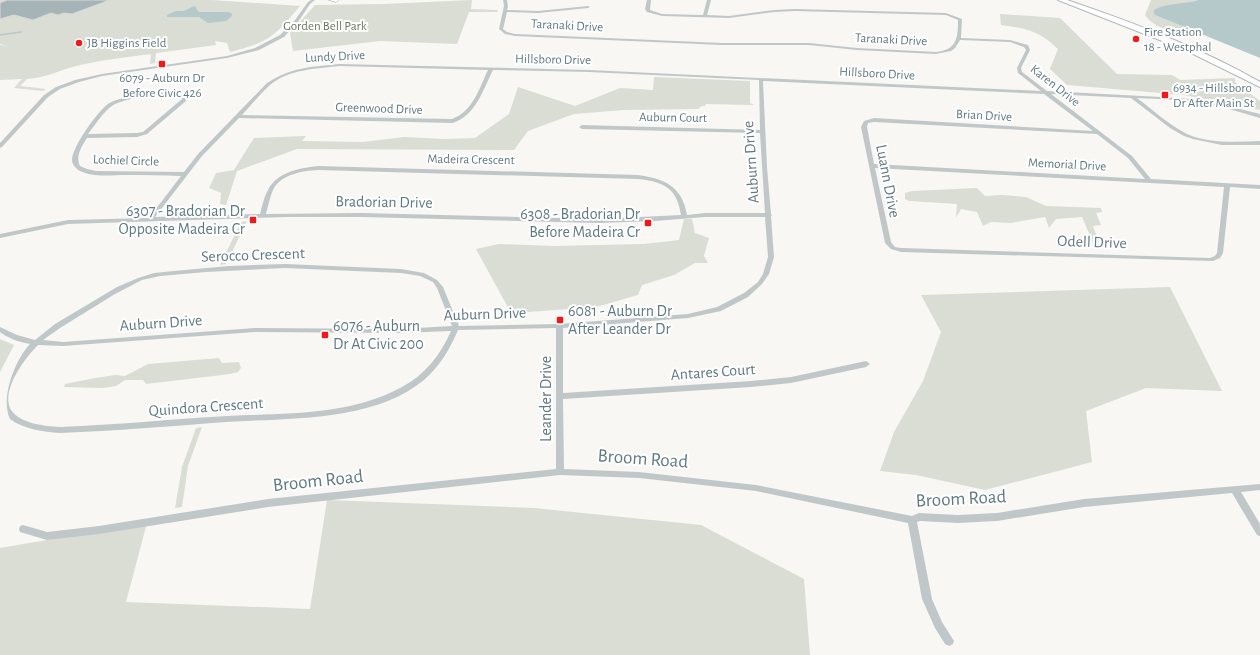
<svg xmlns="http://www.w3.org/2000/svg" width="1260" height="655" viewBox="0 0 1260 655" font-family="'Alegreya Sans',sans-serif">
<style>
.green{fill:#d9ddd3}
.water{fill:#b6c9ca}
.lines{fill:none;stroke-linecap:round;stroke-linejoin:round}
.stream{stroke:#b6c9ca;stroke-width:1.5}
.building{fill:#a6b4b7;stroke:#d9d8d7}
.secondary-casing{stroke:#b2bbbe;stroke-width:1}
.primary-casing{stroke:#b1b9bc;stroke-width:2}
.street{fill:#c0c7c9;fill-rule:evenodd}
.secondary{fill:#fff;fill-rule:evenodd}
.primary{fill:#fff;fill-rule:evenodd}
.poi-dot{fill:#f11a1a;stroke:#fff;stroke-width:1.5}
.labels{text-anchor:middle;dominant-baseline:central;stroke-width:4;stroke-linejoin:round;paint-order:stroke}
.far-park-label{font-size:13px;fill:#6a795f;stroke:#fff}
.far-street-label{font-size:13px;fill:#607a82;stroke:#fff}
.far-poi-label{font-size:13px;fill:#607a82;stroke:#fff;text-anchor:start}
.street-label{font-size:16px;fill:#607a82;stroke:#fff}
.poi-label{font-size:16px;fill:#607a82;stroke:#fff;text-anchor:end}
.near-street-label{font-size:19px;fill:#607a82;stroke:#fff}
</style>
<rect width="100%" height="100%" fill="#f8f7f4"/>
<path class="green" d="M0 0H212L300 6C292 15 284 26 274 34 262 44 245 48 230 52L227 43 215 41 216 45 156 53 155 63 150 64 151 54C127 57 103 60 80 65 62 69 46 78 27 79L20 86 46 89 43 91 14 88 22 79 0 80V45L9 46 0 44Z
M472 0 471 9 498 10 497 12H469L457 44 380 41 293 51 290 33 315 5 384 4Z
M1151 0H1198L1153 11 1156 15 1203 35C1182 32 1158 33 1145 15Z
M1000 14 1060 18 1117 74 1172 75 1180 80 1235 78V82L1260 101V110L1184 95 1067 85 1050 69 1058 49C1037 30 1028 29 1001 25Z
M654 77 750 81V103L754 105 706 104 705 106H702L698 109 624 110 574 114 528 131 514 150 297 149 237 171 226 205 220 204 221 193 209 188 216 173 234 170 254 138 306 136 302 141 363 142 404 137 445 139 475 138 509 114 518 87 575 106 620 88 653 90Z
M977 188 985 196 1002 195 1026 197 1046 206 1101 208 1102 212 1096 213 1101 225 1093 226 1099 242 1093 243 1082 217 1056 219 1049 228 1045 217 1011 223 991 222 983 226 977 212 961 209 956 218 957 204 909 201 905 199V193L912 191Z
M684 219H692L695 233 709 238 704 256 708 263H695L674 275 642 285 638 295 596 307 528 312 510 311 476 249 499 244 553 246 644 244 679 240Z
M247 221 226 264 220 265 241 222Z
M1170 287 1222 391 1146 388 1086 411 1092 462 985 490 916 475 880 471 894 432 923 381 941 332 921 295Z
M0 339 14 345 0 372Z
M219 358 222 363 239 362 241 368 238 372 230 374 146 384 143 380H125L116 386 103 388 64 387 65 384 95 378 115 375 125 376 148 364Z
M202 427 188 466 182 507 175 508 182 467 196 428Z
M327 500 534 508 701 525 804 579 810 655H0V548L147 523 126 602 310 609Z"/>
<path class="water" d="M1198 0H1260V58L1155 15 1153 11C1165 2 1184 5 1198 0Z
M194 6 196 7 197 10 199 12H229L232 14V16L226 21 208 23 199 17H167V15L176 11H184Z"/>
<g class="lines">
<path class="stream" d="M0 35 21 32"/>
</g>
<path class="building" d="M7 0H107V1L72 14 64 13 58 15 51 13 33 20 14 15 0 19V3Z"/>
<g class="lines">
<g class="secondary-casing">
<path id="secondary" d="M329 0H339L336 2Z"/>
</g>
<g class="primary-casing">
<path id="primary" d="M1058 0H1067C1134 23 1199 47 1260 82V87L1185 50Z"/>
</g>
<path class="street" d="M311 0H315L310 4 298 22 284 37 259 50 227 58 102 76 79 82 60 89 48 97 2 147 0 148V143L44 95 56 87 75 80 102 74 227 56 255 48 280 35 295 20 308 2Z
M503 0H507L508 6 507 10 538 11 588 6 590 7 588 8 538 13 507 12 503 29 507 32 515 34 722 43H809L857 48 936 52C957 50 958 38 958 20L946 15 795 11 774 12 729 18 662 16 647 12 645 9 647 0H651L650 10 662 14 703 15 707 0H711L707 15 729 16 774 10 795 9 946 13 962 19 961 38 1010 40 1028 45 1030 50 1021 68 1022 72 1047 91 1180 98 1212 102 1260 114V118L1212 104 1180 100 1137 98C1153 110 1169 125 1187 134 1210 144 1236 142 1260 141V145H1222L1193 139 1184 136 1170 128 1131 98 1051 94 1132 156 1151 179 1260 185V189L1230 187 1223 253 1220 258 1213 261 901 252 891 249 885 243 861 127 864 121 874 118 1093 131 1044 94 763 81 767 167 771 214 772 215 771 216 774 257 769 274 762 284 748 297 721 311 688 318 563 328V393L751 381 791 377 866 361 870 364 866 367 791 383 751 387 563 399 564 469 639 472 756 485 912 516 919 513 958 515 997 513 1084 499 1260 484V490L1241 492 1260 524V536L1257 535 1232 493 1084 507 997 521 958 523 920 521 917 522 932 599 942 622 954 641 953 644 949 646 945 644 935 628 922 599 908 523 756 491 639 478 560 475 268 507 99 534 47 540 20 532 19 529 20 526 23 525 47 532 99 526 268 499 556 469V328L458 330C450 349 440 366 424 380 373 422 289 418 226 422 171 426 116 431 60 433 44 432 23 429 10 419 0 398 15 360 30 344 20 342 9 339 0 332V327L17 335 35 340 55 324 117 287 138 278 154 273 174 271 229 266 285 264 401 269 424 273 437 280 443 287 459 326 559 324 688 314 717 307 744 293 758 282 763 274 768 257 765 217H705L655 221 599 223 362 217H287L68 224 0 238V234L68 220 149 218 181 176C163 175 145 175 126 175 111 175 92 178 78 170 75 167 72 164 72 160 72 147 97 112 108 104 120 96 175 87 187 97L186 101 147 134 137 137 87 138C82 146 75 156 80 166L87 169 96 171 184 172 198 154 267 83C292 67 311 67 339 64L589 70 1041 91 1018 73 1017 68 1026 50 1024 47 1010 42 960 40 955 48 951 51 936 54 857 50 809 45H722L515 36 505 34 499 29 504 6ZM339 66 488 70C479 89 473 111 452 119L242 115C251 105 260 94 270 85 289 69 316 69 339 66ZM493 70 589 72 759 80 760 130 582 125 579 127 582 129 760 133 765 213H705L687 215C682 186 665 179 638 175L318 166C300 168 277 172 268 190 264 197 262 206 260 214L155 217 202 156 239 118 453 123C476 115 483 90 493 70ZM161 95C168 95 176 94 182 98V99L143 132 137 133 88 134C95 125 103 112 112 106 124 98 147 97 161 95ZM874 122 1097 134 1128 158 1145 179 874 164 867 127 868 123ZM875 168 1224 187 1217 253 1215 256 1210 258 901 248 895 247 891 242ZM318 170 638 179C664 182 677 188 681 215L599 219 362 213 266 214C268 206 270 197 273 190 281 174 302 171 318 170ZM285 268 401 273 420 276 433 282 437 288 452 326 400 329 255 328 63 342 43 340 60 328 115 294 142 280 160 276 206 272ZM451 331C441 354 425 375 402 387 349 416 286 413 227 416 171 419 116 425 60 427 45 426 21 424 11 410 0 391 25 358 38 345L63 346 255 332 400 333Z"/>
<use href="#secondary" class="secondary"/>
<use href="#primary" class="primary"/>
</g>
<g class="poi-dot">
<circle cx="1136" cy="39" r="4"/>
<circle cx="79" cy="43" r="4"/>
<rect x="158" y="60" width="8" height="8" rx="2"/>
<rect x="1161" y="91" width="8" height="8" rx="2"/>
<rect x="249" y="216" width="8" height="8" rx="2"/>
<rect x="644" y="219" width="8" height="8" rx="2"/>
<rect x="556" y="316" width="8" height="8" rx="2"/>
<rect x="321" y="331" width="8" height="8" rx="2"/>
</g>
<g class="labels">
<g class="far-park-label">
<text x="325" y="26">Gorden Bell Park</text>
</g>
<g class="far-street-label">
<text transform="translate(567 26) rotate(3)">Taranaki Drive</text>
<text transform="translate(891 40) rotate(3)">Taranaki Drive</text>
<text transform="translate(335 57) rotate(-3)">Lundy Drive</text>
<text transform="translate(553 60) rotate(1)">Hillsboro Drive</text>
<text transform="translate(877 74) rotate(3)">Hillsboro Drive</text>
<text transform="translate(1055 86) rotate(38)">Karen Drive</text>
<text transform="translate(379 109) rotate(2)">Greenwood Drive</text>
<text transform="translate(984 116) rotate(3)">Brian Drive</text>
<text transform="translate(673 118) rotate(1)">Auburn Court</text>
<text transform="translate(471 160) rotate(1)">Madeira Crescent</text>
<text transform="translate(126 161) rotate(2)">Lochiel Circle</text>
<text transform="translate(1067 165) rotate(3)">Memorial Drive</text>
</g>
<g class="far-poi-label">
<text x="1144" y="32">Fire Station<tspan x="1144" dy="15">18 - Westphal</tspan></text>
<text x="87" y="43">JB Higgins Field</text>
<text x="162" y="78" text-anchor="middle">6079 - Auburn Dr<tspan x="162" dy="15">Before Civic 426</tspan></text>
<text x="1173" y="88">6934 - Hillsboro<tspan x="1173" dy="15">Dr After Main St</tspan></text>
</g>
<g class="street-label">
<text transform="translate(751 162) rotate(-94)">Auburn Drive</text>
<text transform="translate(888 181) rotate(79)">Luann Drive</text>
<text transform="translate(384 202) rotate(1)">Bradorian Drive</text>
<text transform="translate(1092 242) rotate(2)">Odell Drive</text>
<text transform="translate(253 255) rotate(-2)">Serocco Crescent</text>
<text transform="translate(485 314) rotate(-2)">Auburn Drive</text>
<text transform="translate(161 323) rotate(-4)">Auburn Drive</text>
<text transform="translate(713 372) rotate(-4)">Antares Court</text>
<text transform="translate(546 399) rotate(-90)">Leander Drive</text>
<text transform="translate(206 407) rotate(-4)">Quindora Crescent</text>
</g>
<g class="poi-label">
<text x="245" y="211">6307 - Bradorian Dr<tspan x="245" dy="18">Opposite Madeira Cr</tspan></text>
<text x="640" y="214">6308 - Bradorian Dr<tspan x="640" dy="18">Before Madeira Cr</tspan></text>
<text x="568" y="311" text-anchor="start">6081 - Auburn Dr<tspan x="568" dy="18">After Leander Dr</tspan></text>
<text x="333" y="326" text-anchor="start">6076 - Auburn<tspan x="333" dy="18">Dr At Civic 200</tspan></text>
</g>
<g class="near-street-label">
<text transform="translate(643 459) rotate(4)">Broom Road</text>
<text transform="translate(318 481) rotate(-6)">Broom Road</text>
<text transform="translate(961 499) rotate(-3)">Broom Road</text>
</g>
</g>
</svg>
